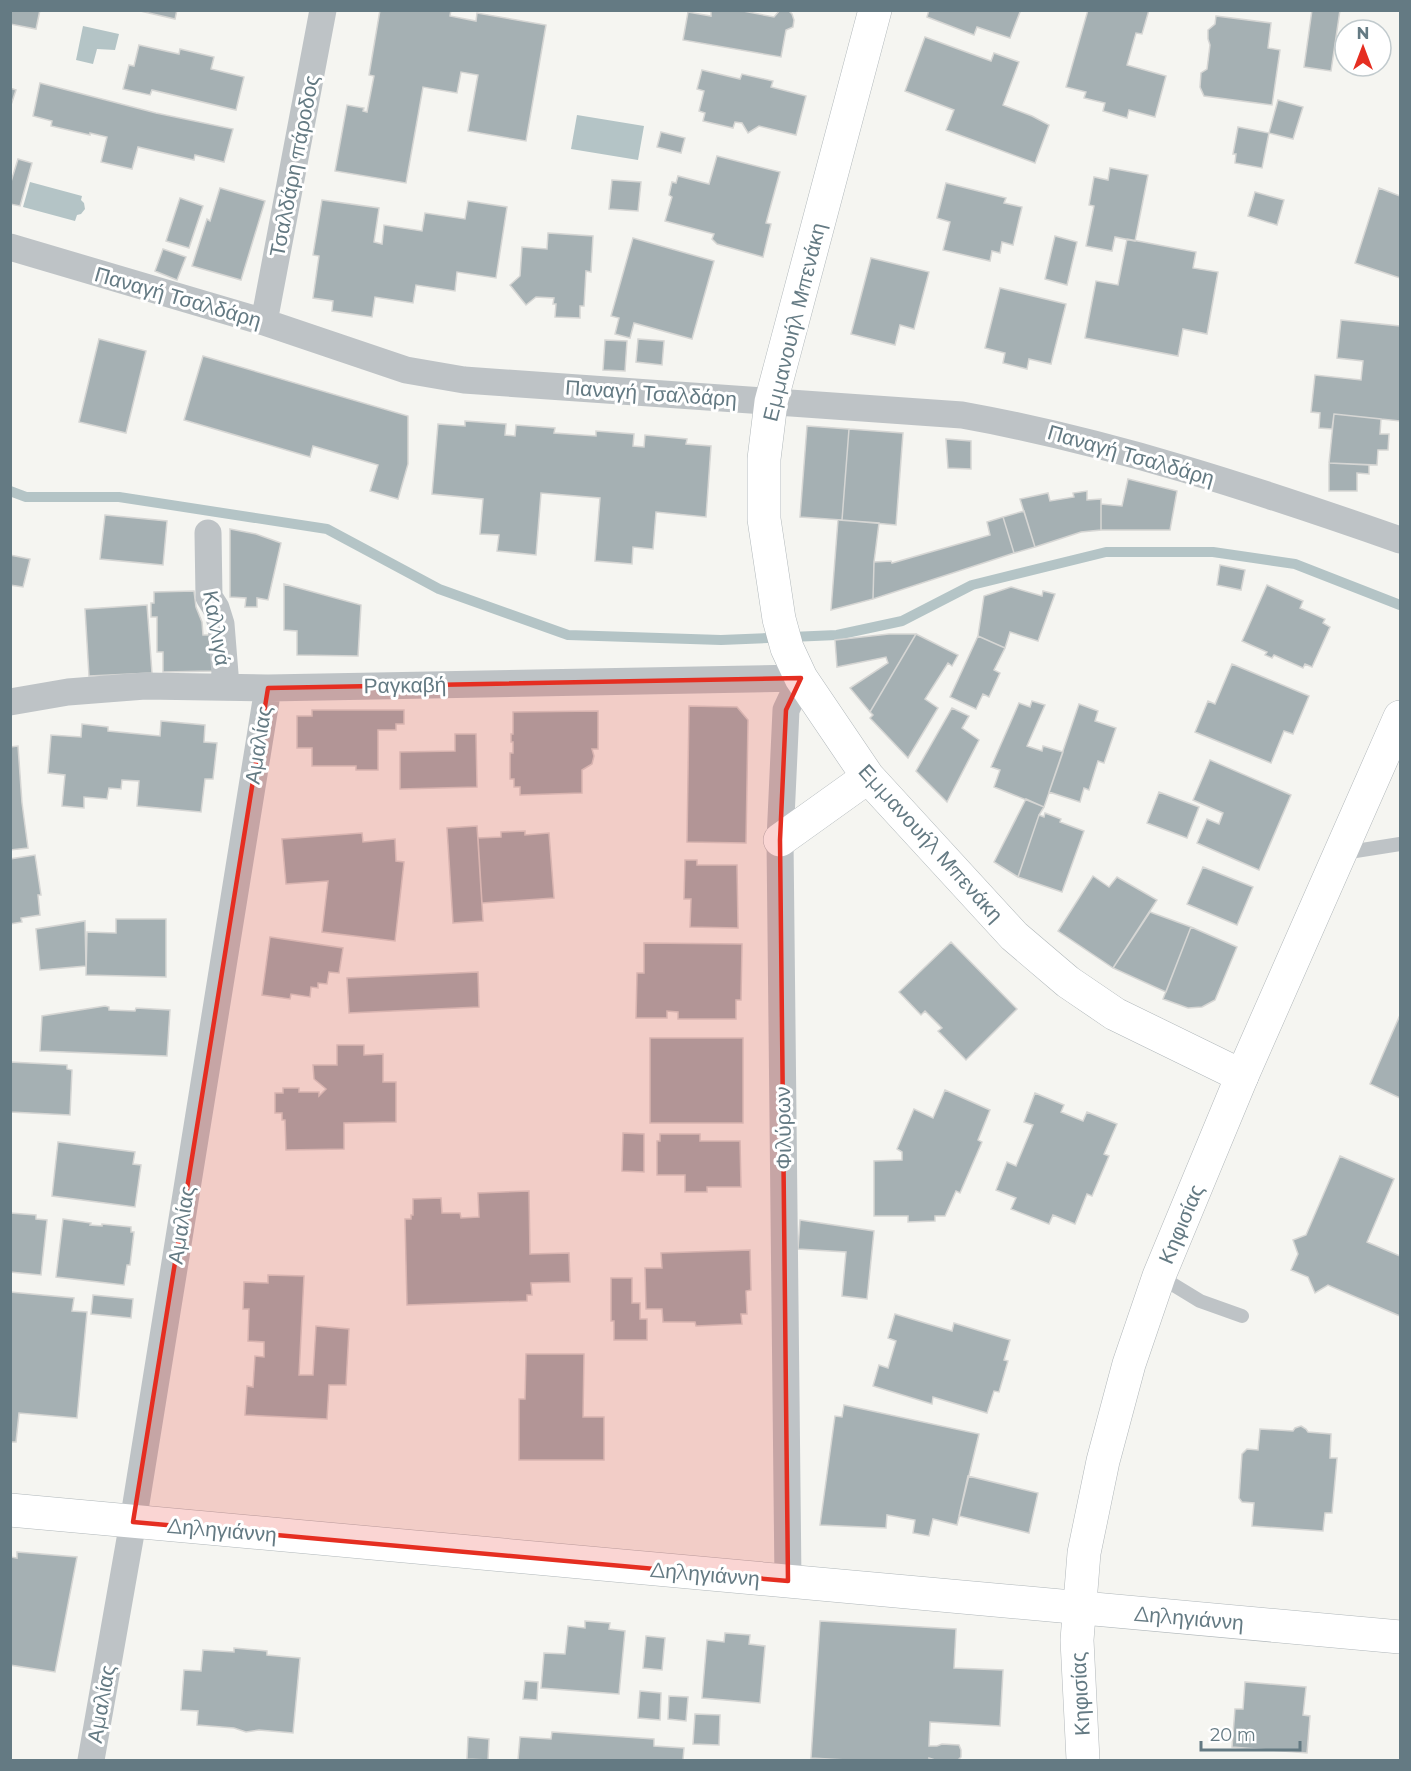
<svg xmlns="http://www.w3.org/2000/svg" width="1411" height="1771" viewBox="0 0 1411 1771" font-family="Montserrat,sans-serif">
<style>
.water{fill:#b4c4c6}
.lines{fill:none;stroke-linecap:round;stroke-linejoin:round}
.stream{stroke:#b4c4c6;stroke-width:10}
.building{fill:#a5b0b3;stroke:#d6d6d4;stroke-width:1.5}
.secondary-casing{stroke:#b0b7ba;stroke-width:34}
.primary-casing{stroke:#b1b7ba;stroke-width:34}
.lane{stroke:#bec3c6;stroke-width:14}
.street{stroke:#bec3c6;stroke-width:27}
.secondary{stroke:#fff;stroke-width:33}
.primary{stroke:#fff;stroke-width:33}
.marked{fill:#e52e21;fill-opacity:0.2;stroke:#e52e21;stroke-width:4.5;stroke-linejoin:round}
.labels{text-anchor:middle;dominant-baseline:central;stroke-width:6;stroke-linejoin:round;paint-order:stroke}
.street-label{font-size:21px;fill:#647a83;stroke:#fff}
</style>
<rect width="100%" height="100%" fill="#f5f5f1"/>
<path class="water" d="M83 26 119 34 115 50 97 49 93 64 76 60Z
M577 115 644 126 638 160 571 149Z
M30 182 82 196 81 200 84 203 85 209 81 214 77 215 75 221 23 207Z"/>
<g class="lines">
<path class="stream" d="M10 491 26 497H119L327 529 439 589 568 635 721 640 837 635 902 621 972 585 1106 552H1213L1295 564 1400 605"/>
</g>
<path class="building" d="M10 10H40L36 29 10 24Z
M136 10H177L175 19Z
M380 10H451L450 16 476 21 477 13 546 25 526 141 468 131 478 75 461 72 457 93 423 87 406 183 335 171 347 105 364 108 363 111 367 112 374 76 369 75Z
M711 10H738L774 17 780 10H788L792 14 794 20 793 27 786 30 781 57 683 40 688 12 711 16Z
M929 10H1019L1020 12 1010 38 977 27 974 35 927 17Z
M1088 10H1149L1142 34 1136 33 1127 65 1166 76 1155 117 1129 110 1127 118 1103 111 1105 103 1084 98 1086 92 1066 87Z
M1312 10H1340L1331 71 1304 67Z
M1216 16 1271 23 1268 48 1280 50 1272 105 1204 96 1200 87 1201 73 1207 69 1210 45 1208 39V30L1215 24Z
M925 37 991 61 994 53 1019 62 1003 105 1032 116 1049 125 1035 163 946 130 954 110 905 91Z
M139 45 179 54 180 49 214 57 211 69 244 77 236 110 152 90 150 95 123 89 129 65 134 66Z
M702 70 740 79 742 74 773 81 771 87 806 96 796 135 759 126 748 133 742 123 735 122 733 128 703 121 705 113 699 111 704 91 697 89Z
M40 83 156 113 233 129 224 162 195 155 194 160 138 147 132 169 101 162 107 137 90 133V135L51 126 52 121 33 116Z
M10 88 16 90 10 108Z
M1278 100 1303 107 1293 139 1269 133Z
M1238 127 1269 133 1262 168 1235 163 1236 154H1233Z
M661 132 685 138 681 153 657 147Z
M717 156 780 172 766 223 771 224 763 257 717 244 712 239 714 234 665 221 672 197 669 195 672 182 676 183 678 176 709 184Z
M18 159 32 163 20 206 10 204V185Z
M1110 168 1148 175 1135 241 1115 237 1112 251 1086 246 1094 206 1089 205 1094 177 1108 180Z
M612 180 641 182 638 211 609 209Z
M946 183 1006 198 1004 203 1022 207 1013 245 1002 242 1000 253 992 251 990 261 943 250 950 222 937 218Z
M220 188 265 201 241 280 192 266 207 219 210 221Z
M1379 188 1400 196V278L1355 263Z
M1255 192 1284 200 1277 225 1248 216Z
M180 198 203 206 189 248 166 241Z
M322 200 379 208 374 242 382 244 384 225 422 231 425 213 465 219 468 201 507 207 496 278 457 272 455 291 416 285 413 303 375 297 372 317 332 311 333 301 313 298 319 256 313 255Z
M548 233 593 236 591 272 586 271 584 306H580V318L555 317 556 304H553L554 298 536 297 526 305 510 285 520 276 522 247 547 249Z
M1055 236 1077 242 1067 285 1045 279Z
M633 238 714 261 692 339 634 323 630 338 615 334 619 318 611 316Z
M1127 239 1196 252 1193 268 1218 272 1207 334 1183 329 1178 356 1085 338 1096 281 1118 285Z
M163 249 186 257 177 280 155 271Z
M871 258 929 272 914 329 900 325 895 345 851 334Z
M1000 288 1066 304 1051 364 1029 359 1027 369 1003 363 1005 353 985 348Z
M1341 320 1400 326V421L1334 414 1332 429 1319 428 1320 413 1311 412 1315 375 1361 380 1363 361 1337 358Z
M99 339 146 351 126 433 79 422Z
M638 339 664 341 662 365 636 362Z
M605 340 627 341 625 371 603 370Z
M203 356 408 416V464L398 499 370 491 378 465 313 446 310 457 184 420Z
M1334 414 1381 419 1380 434H1389L1388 450H1378L1377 465 1329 463Z
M465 421 506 424 505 435 515 436 516 425 555 428 554 433 596 436V431L634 434 633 446 644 447 645 435 687 439 686 444 711 446 706 517 656 512 653 549 633 547 632 564 595 561 600 498 541 493 536 555 497 551 499 535 480 534 483 499 432 494 438 424 465 426Z
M807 426 849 429 842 520 800 517Z
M849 429 903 433 896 525 842 520Z
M946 439 971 441V469L948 468Z
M1329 463 1369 465V474L1357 473V491H1329Z
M1128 479 1177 491 1170 530H1101V504L1122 506Z
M1087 491V500L1101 499V530L1081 532 1035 547 1020 499 1048 493 1050 501 1074 497 1073 493Z
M1024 511 1035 547 1014 553 1003 517Z
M105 515 167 521 163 565 100 559Z
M1003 517 1014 553 873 599 874 562 891 561 892 563 990 535 987 522Z
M838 520 879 523 874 562 873 599 831 610Z
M230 529 256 534 281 543 268 600 257 598V607H245L246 598 230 597Z
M10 555 30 559 23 587 10 585Z
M1220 565 1245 570 1241 590 1217 585Z
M284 584 361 605 358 656 297 655V631L284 630Z
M1267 585 1303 601 1300 608 1325 619 1323 623 1330 627 1312 667 1305 664 1303 668 1274 655 1272 658 1265 655 1267 652 1242 641Z
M1011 587 1042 596 1043 591 1055 594 1038 641 1010 632 1005 648 978 636 984 596Z
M194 591 196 607 202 622 203 635H212L213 671 163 672V652H157V617H151V603H154V592Z
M147 605 152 673 89 676 85 609Z
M889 634H916L870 712 850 688 888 663 886 657 837 667 835 640Z
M916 634 958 655 952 666 948 663 925 699 938 708 908 758 870 718 873 715 870 712Z
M978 636 1005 648 994 670 1000 673 989 697 983 694 976 709 950 697Z
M1232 664 1309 696 1293 734 1284 731 1271 763 1195 732 1208 701 1215 704Z
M1032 701 1045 705 1027 746 1042 751 1043 746 1063 752 1044 807 994 787 1000 770 991 767 1019 703 1030 707Z
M1079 704 1098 711 1095 721 1116 728 1104 763 1098 761 1089 790 1084 788 1080 802 1049 792Z
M689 706 737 707 748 720 746 843 687 842Z
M952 708 969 716 962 728 979 740 947 802 916 771Z
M312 710H404V724H396V730H378V770H356V766H312V748H297V716H312Z
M598 711V749H592L594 756 592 764 582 770V793L520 795V787H514V779H510V753H513V742H511V734H513V712Z
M161 721 205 725 204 742 217 743 213 779H205L201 812 137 806 139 781 122 780 121 789 109 788 107 799 84 797V808L62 806 65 775 48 773 51 735 81 737 82 724 108 727V731L160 736Z
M455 734H476L477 787 400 789V752L455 751Z
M18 746 22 803 28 848 10 850V747Z
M1210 760 1291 795 1259 870 1197 843 1207 819 1219 824 1223 813 1193 800Z
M1159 792 1199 807 1187 838 1147 823Z
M1026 799 1044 807 1039 815 1018 877 994 862Z
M1045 813 1061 819 1060 822 1084 831 1062 892 1018 877 1039 815 1044 817Z
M477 826 483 921 453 923 447 828Z
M525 831V835L549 833 554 898 482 903 478 838 501 837V832Z
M362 833 363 842 395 839 396 861 404 862 395 941 322 932 328 881 286 884 282 839Z
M35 855 41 895H38L40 915 21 918 22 922 10 924V859Z
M685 860H697V865H737L738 928 690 927 691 899H684Z
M1203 867 1253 887 1237 925 1187 904Z
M1093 876 1109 887 1117 877 1157 900 1113 968 1058 931Z
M1150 912 1191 927 1166 992 1113 968Z
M116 919H166V977L86 975 87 932 116 933Z
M85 921 86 966 40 970 36 929Z
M1191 927 1237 947 1215 1000 1202 1007 1188 1008 1163 999Z
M270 937 343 948 339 973 329 972 327 984 318 983V988L311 987 310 997 291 994 290 999 262 995Z
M951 942 1017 1009 966 1060 938 1031 942 1028 925 1011 921 1015 899 992Z
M644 943 742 944 741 1000H736V1019H678V1012L667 1011V1018H636L637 973H644Z
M478 972 479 1007 349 1013 347 978Z
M105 1006 109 1007V1010L135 1011 136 1008 170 1010 167 1056 40 1051 42 1016Z
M1400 1015V1098L1370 1084Z
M650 1038H743V1123H650Z
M337 1045H364V1055L383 1054V1082H396V1122L344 1123V1149L286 1150 285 1120H282V1113H275V1093H283V1088H299V1092H319V1096L326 1089 314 1079 313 1065H337Z
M10 1062 67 1065V1069L72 1070 70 1115 10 1112Z
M945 1090 990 1110 978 1140 982 1142 960 1193 956 1191 945 1216H935V1221L908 1222V1216H874V1161L902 1160V1152L897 1149 914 1109 933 1118Z
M1035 1093 1064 1105 1061 1112 1083 1121 1087 1112 1117 1124 1104 1154 1109 1156 1092 1196 1087 1194 1075 1224 1053 1215 1049 1224 1011 1209 1016 1198 996 1190 1007 1162 1016 1166 1033 1125 1024 1122Z
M623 1133 644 1134V1172L622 1171Z
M660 1134H700V1141H740L741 1187H707V1192H685V1175H657V1141H660Z
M58 1142 135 1152 133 1164 141 1165 135 1207 52 1196Z
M1340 1156 1394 1179 1367 1242 1400 1256V1316L1328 1285 1315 1293 1308 1277 1291 1270 1298 1254 1293 1240 1306 1235Z
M529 1191 530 1254 569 1253 570 1282 531 1283 532 1295H527V1301L407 1305 405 1219H411V1215H413V1199L441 1198 442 1213H460L461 1218 479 1217 478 1193Z
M10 1213 36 1215V1219L47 1220 41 1275 10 1272Z
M63 1219 91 1223 90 1225 102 1226V1224L131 1227V1232H134L130 1265H127L124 1285 56 1277Z
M800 1220 874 1231 867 1299 842 1296 846 1252 798 1249Z
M750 1250 751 1290 746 1291 747 1314H741L742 1324 696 1326 695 1322H663L662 1309H646L645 1268H662L661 1253Z
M268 1275 304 1276 299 1375H313L316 1326 349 1329 346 1385H329L327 1419 245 1415 247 1386 253 1387 255 1356 264 1357V1342L248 1341 249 1309H243L244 1282 268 1283Z
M611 1278H632V1303H640V1319H647V1340H614V1321H611Z
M10 1292 74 1298 72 1311 87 1312 77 1418 19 1413 16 1442H10Z
M93 1295 133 1299 131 1318 91 1314Z
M895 1314 952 1331 954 1323 1010 1340 1004 1360 1008 1361 999 1392 994 1391 987 1413 933 1397 932 1404 873 1386 879 1365 888 1368 896 1341 888 1338Z
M526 1354H584L583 1417H604V1460H519V1399H525Z
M844 1405 979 1434 957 1525 933 1519 929 1536 913 1533 915 1520 887 1515 886 1528 820 1525 835 1416 842 1417Z
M1301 1426 1306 1429 1308 1432 1331 1434 1330 1458H1337L1332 1513H1325L1323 1531 1252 1526 1254 1503 1242 1502 1239 1498 1242 1454 1247 1449 1258 1450 1260 1429 1293 1431 1295 1428Z
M968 1476 1038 1493 1029 1533 959 1516Z
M17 1552 77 1557 55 1672 10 1665V1564L11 1557 17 1558Z
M585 1621 610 1623 609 1629 625 1631 619 1694 541 1688 544 1653 565 1654 568 1626 585 1628Z
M820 1621 956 1629 954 1668 1003 1670 1000 1726 930 1722 929 1746H937L942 1744 959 1745 961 1750V1757L958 1760H935L929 1758V1760H847L811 1758Z
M725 1633 750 1635 749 1644 765 1646 760 1703 702 1698 707 1640 724 1642Z
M646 1636 665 1638 662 1670 643 1668Z
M234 1648 267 1651V1655L300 1658 293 1733 259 1730 246 1732 234 1728 197 1725 198 1711 181 1710 184 1670 201 1671 203 1650 234 1652Z
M525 1681 538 1682 537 1700 523 1699Z
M1245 1682 1306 1687 1303 1715 1310 1716 1307 1753 1232 1747 1235 1709H1243Z
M640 1691 661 1693 660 1720 638 1718Z
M669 1696 688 1697 686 1721 668 1719Z
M695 1714 720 1715 719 1745 693 1744Z
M552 1732 654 1739V1746L684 1748 683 1760H518L520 1737 551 1739Z
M468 1737 489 1739 488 1760 467 1759Z"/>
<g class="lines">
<g class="secondary-casing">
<path id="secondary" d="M875 10 771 402 764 459V519L779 619 787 648 801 678 868 777 1014 936 1068 982 1115 1014 1242 1076
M780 840 868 777
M10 1510 1400 1637"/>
</g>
<g class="primary-casing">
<path id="primary" d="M1083 1760 1077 1640 1084 1553 1103 1461 1129 1364 1159 1276 1242 1076 1400 717"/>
</g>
<path class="lane" d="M1343 853 1400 844
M1159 1276 1200 1301 1242 1316"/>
<path class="street" d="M10 247 264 322 406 370 464 380 962 415C1112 442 1257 490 1400 540
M264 322 323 10
M208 533 209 597 216 608 221 624 226 686
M10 702 68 692 145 686 268 688 801 678 786 710 780 840 788 1581
M91 1760 133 1522 268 688"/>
<use href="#secondary" class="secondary"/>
<use href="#primary" class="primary"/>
</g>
<path class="marked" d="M801 678 786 710 780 840 788 1581 133 1522 268 688Z"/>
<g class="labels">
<g class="street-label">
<text transform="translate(294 166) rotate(-79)">Τσαλδάρη πάροδος</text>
<text transform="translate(178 297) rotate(16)">Παναγή Τσαλδάρη</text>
<text transform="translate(794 322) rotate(-76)">Εμμανουήλ Μπενάκη</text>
<text transform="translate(651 393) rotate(4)">Παναγή Τσαλδάρη</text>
<text transform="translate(1131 455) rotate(16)">Παναγή Τσαλδάρη</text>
<text transform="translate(217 628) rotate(80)">Καλλιγά</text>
<text transform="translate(405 685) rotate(-1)">Ραγκαβή</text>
<text transform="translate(258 745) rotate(-81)">Αμαλίας</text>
<text transform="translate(931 843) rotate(48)">Εμμανουήλ Μπενάκη</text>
<text transform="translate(783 1128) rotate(-91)">Φιλύρων</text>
<text transform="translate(1181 1224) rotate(-67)">Κηφισίας</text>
<text transform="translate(181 1225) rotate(-81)">Αμαλίας</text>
<text transform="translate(222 1530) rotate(5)">Δηληγιάννη</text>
<text transform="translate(705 1574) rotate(5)">Δηληγιάννη</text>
<text transform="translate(1189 1618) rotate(5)">Δηληγιάννη</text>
<text transform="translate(1080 1694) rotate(-93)">Κηφισίας</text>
<text transform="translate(101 1704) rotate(-80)">Αμαλίας</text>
</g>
</g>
<rect width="1411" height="1771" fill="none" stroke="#647a83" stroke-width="24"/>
<g transform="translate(1363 48)"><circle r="28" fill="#ffffff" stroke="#c1cacd" stroke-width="1.5"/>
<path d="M0-4.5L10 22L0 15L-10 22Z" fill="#e52e21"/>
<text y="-9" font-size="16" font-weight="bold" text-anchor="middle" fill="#647a83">N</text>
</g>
<path d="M1201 1741v9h99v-9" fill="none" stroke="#647a83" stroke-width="3"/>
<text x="1210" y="1741" font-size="18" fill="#647a83" stroke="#ffffff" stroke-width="4.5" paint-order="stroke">20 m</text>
</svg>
